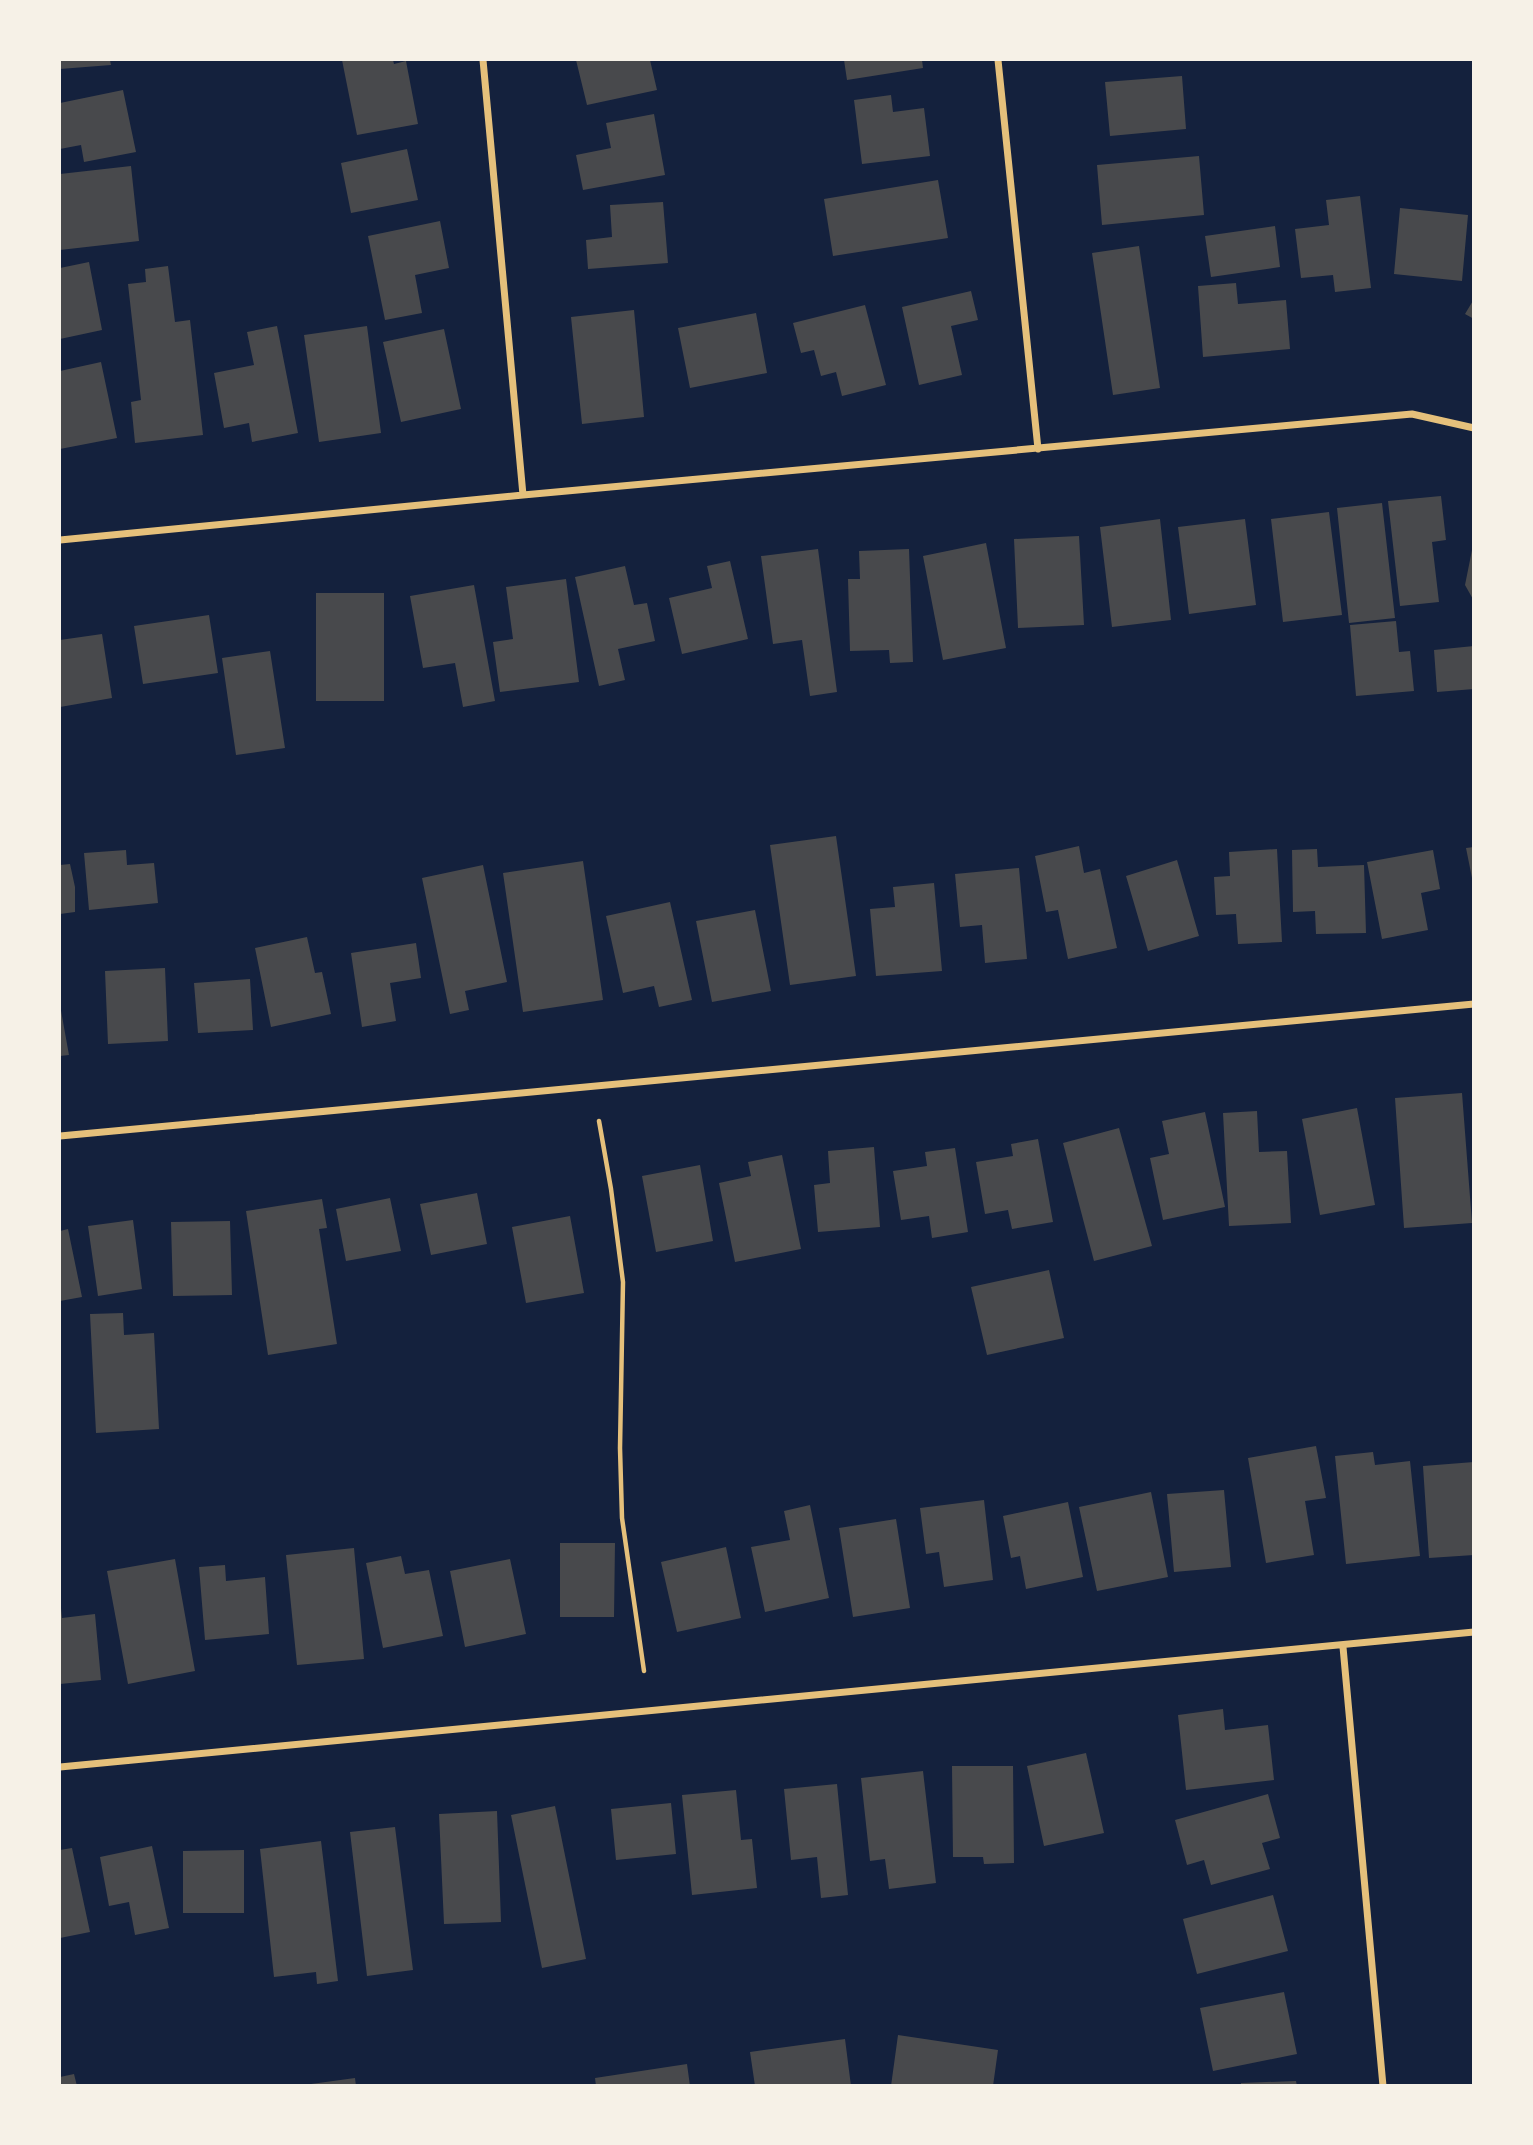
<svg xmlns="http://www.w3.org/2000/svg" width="1533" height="2145" viewBox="0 0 1533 2145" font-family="Bitter,serif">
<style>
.building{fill:#48494c}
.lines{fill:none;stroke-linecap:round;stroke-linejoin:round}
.path{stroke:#e5c07b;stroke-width:4.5}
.minor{stroke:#e5c07b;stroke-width:7}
</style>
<rect width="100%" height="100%" fill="#14213d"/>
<path class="building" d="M60 60H110L111 65 60 69Z
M342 60H393L394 64 406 61 418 124 357 135Z
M576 60H650L657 90 587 105Z
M844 60H922L923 68 847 80Z
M1182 76 1186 129 1110 136 1105 82Z
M123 90 136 152 84 162 81 145 60 149V103Z
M891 95 893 112 924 108 930 156 862 164 854 100Z
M654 114 665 175 583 190 576 155 611 148 606 123Z
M407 149 418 200 351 213 341 163Z
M1199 156 1204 215 1102 225 1097 165Z
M131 166 139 241 60 250V174Z
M938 180 948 238 833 256 824 199Z
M1360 196 1371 288 1335 292 1333 275 1301 278 1295 229 1329 225 1326 200Z
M663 202 668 263 588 269 586 240 612 237 610 205Z
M1400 208 1468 215 1462 281 1394 274Z
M440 221 449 268 415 275 422 313 385 320 368 236Z
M1275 226 1280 267 1211 277 1205 236Z
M1139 246 1160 388 1113 395 1092 253Z
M89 262 102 330 60 339V268Z
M168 266 175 322 190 320 203 435 135 443 131 402 141 400 128 284 146 282 145 269Z
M1236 283 1238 304 1286 300 1290 349 1203 357 1198 286Z
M971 291 978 320 951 326 962 375 919 385 902 307Z
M1474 299V319L1465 314Z
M865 305 886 385 842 396 836 372 821 376 814 350 801 353 793 323Z
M634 310 644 417 582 424 571 317Z
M756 313 767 373 690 388 678 328Z
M277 326 298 433 252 442 249 423 224 428 214 373 254 365 247 332Z
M367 326 381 433 319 442 304 335Z
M444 329 461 409 401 422 383 342Z
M101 362 117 438 60 449V371Z
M1441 496 1446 540 1432 542 1439 602 1400 606 1388 501Z
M1382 503 1395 618 1349 623 1337 508Z
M1329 512 1342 615 1283 622 1271 519Z
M1160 519 1171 620 1112 627 1100 527Z
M1245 519 1256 605 1189 614 1178 527Z
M1079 536 1084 625 1018 628 1014 539Z
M986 543 1006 648 943 660 923 556Z
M818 549 837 692 810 696 802 640 773 644 761 556Z
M909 549 913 662 890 663 889 650 850 651 848 579H860L859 551Z
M1472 550H1474V601L1465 585Z
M730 561 748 639 682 654 669 598 712 588 707 566Z
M625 566 634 605 647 603 655 641 618 649 625 680 599 686 575 577Z
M566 579 579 682 500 692 493 642 513 639 506 587Z
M474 585 495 701 463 707 455 663 423 668 410 596Z
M316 593H384V701H316Z
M209 615 218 673 143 684 134 626Z
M1396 621 1399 652 1410 651 1414 691 1356 696 1350 625Z
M102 634 112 698 60 707V640Z
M1474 646V689L1437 692 1434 650Z
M270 651 285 748 236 755 222 658Z
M836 836 856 976 790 985 770 845Z
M1079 846 1084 873 1100 869 1117 948 1068 959 1058 910 1046 912 1035 856Z
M1474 847V878H1472L1466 848Z
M1277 849 1282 942 1238 944 1236 914 1216 915 1214 877 1230 876 1229 852Z
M1317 849 1318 867 1364 865 1366 933 1316 934 1315 911 1293 912 1292 850Z
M126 850 127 865 154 863 158 903 89 910 84 853Z
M1433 850 1440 889 1421 893 1428 930 1382 939 1367 862Z
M1177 860 1199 936 1148 951 1126 876Z
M583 861 603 1000 523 1012 503 873Z
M70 864 75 887V912L60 914V865Z
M483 865 507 982 465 991 469 1010 450 1014 422 878Z
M1019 868 1027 959 985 963 982 925 960 927 955 874Z
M934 883 942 971 876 976 870 909 895 907 893 887Z
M670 902 692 1000 659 1007 654 986 623 993 606 916Z
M755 910 771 991 712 1002 696 921Z
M307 937 315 973 322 972 331 1014 271 1027 255 948Z
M416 943 421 978 390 983 396 1021 362 1027 351 953Z
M165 968 168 1041 108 1044 105 971Z
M250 979 253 1030 198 1033 194 983Z
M60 1005 69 1055 60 1056Z
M1462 1093 1472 1223 1404 1228 1395 1098Z
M1357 1108 1375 1205 1320 1215 1302 1119Z
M1257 1111 1259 1152 1287 1151 1291 1223 1229 1226 1223 1113Z
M1205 1112 1225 1207 1163 1220 1150 1158 1169 1154 1162 1121Z
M1119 1128 1152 1246 1094 1261 1063 1143Z
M1038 1139 1053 1222 1012 1229 1008 1210 985 1214 976 1162 1013 1156 1011 1144Z
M874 1147 880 1227 818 1232 814 1185 830 1183 828 1151Z
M955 1148 968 1232 932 1238 929 1216 901 1220 893 1171 927 1166 925 1152Z
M782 1155 801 1249 735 1262 719 1183 751 1176 748 1162Z
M700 1165 713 1241 656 1252 642 1176Z
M477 1193 487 1244 431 1255 420 1204Z
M390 1198 401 1251 346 1261 336 1209Z
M322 1199 327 1228 319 1229 337 1344 268 1355 246 1211Z
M570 1216 584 1293 526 1303 512 1227Z
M133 1220 142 1289 98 1296 88 1226Z
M230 1221 232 1295 173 1296 171 1222Z
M68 1229 82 1297 60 1301V1231Z
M1049 1270 1064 1338 987 1355 971 1287Z
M123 1313 124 1335 154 1333 159 1429 96 1433 90 1314Z
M1316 1446 1326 1498 1305 1501 1314 1555 1266 1563 1248 1458Z
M1373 1452 1375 1465 1410 1461 1420 1556 1346 1564 1335 1456Z
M1474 1462V1555L1429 1558 1423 1466Z
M1224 1490 1231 1567 1174 1572 1167 1494Z
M1151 1492 1168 1577 1097 1591 1079 1507Z
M984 1500 993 1580 944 1587 939 1552 926 1554 920 1508Z
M1068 1502 1083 1577 1026 1589 1020 1556 1011 1558 1003 1516Z
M810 1505 829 1598 765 1612 751 1547 790 1540 784 1511Z
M896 1519 910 1608 853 1617 839 1528Z
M560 1543H615L614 1617H560Z
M726 1547 741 1618 677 1632 661 1562Z
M354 1548 364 1659 297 1665 286 1555Z
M401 1556 405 1574 429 1570 443 1636 383 1648 366 1563Z
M175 1559 195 1671 128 1684 107 1571Z
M510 1559 526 1634 465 1647 450 1571Z
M225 1565 226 1581 265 1577 269 1634 205 1640 199 1567Z
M60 1608H61L62 1618 95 1614 101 1680 60 1684Z
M1223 1709 1225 1730 1268 1725 1274 1780 1186 1790 1178 1715Z
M1086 1753 1104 1833 1044 1846 1027 1766Z
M952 1766H1013L1014 1863 984 1864 983 1857H953Z
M923 1771 936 1883 889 1889 885 1859 870 1861 861 1778Z
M837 1784 848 1895 821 1898 817 1857 791 1860 784 1789Z
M736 1790 741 1840 752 1839 757 1888 692 1895 682 1795Z
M1268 1794 1280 1838 1262 1843 1270 1869 1211 1885 1204 1860 1187 1865 1175 1820Z
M671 1803 676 1854 616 1860 611 1809Z
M555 1806 586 1959 542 1968 511 1815Z
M497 1811 501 1922 444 1924 439 1814Z
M395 1827 413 1970 367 1976 350 1832Z
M321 1841 338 1981 317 1984 316 1972 274 1977 260 1849Z
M152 1846 169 1928 135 1935 129 1902 109 1906 100 1857Z
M72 1848 90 1932 60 1938V1850Z
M244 1850V1913H183V1851Z
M1273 1895 1288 1951 1197 1974 1183 1919Z
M1284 1992 1297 2054 1213 2071 1200 2008Z
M898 2035 998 2050 993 2086H891Z
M845 2039 851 2086H755L750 2052Z
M687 2064 690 2086H596L595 2078Z
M74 2074 77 2086H60V2077Z
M355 2078 356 2086H311V2084Z
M1296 2081 1297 2086H1241V2083Z"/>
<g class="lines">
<path class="path" d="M599 1121 611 1189 623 1282 620 1448 622 1518 644 1671"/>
<path class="minor" d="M483 60 523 495
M998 60 1038 449
M60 540 523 495 1412 414 1474 428
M60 1136 1474 1004
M1343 1647 1383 2086
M60 1767 1474 1632"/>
</g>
<rect width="1533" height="2145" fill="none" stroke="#f6f1e7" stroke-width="122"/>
</svg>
